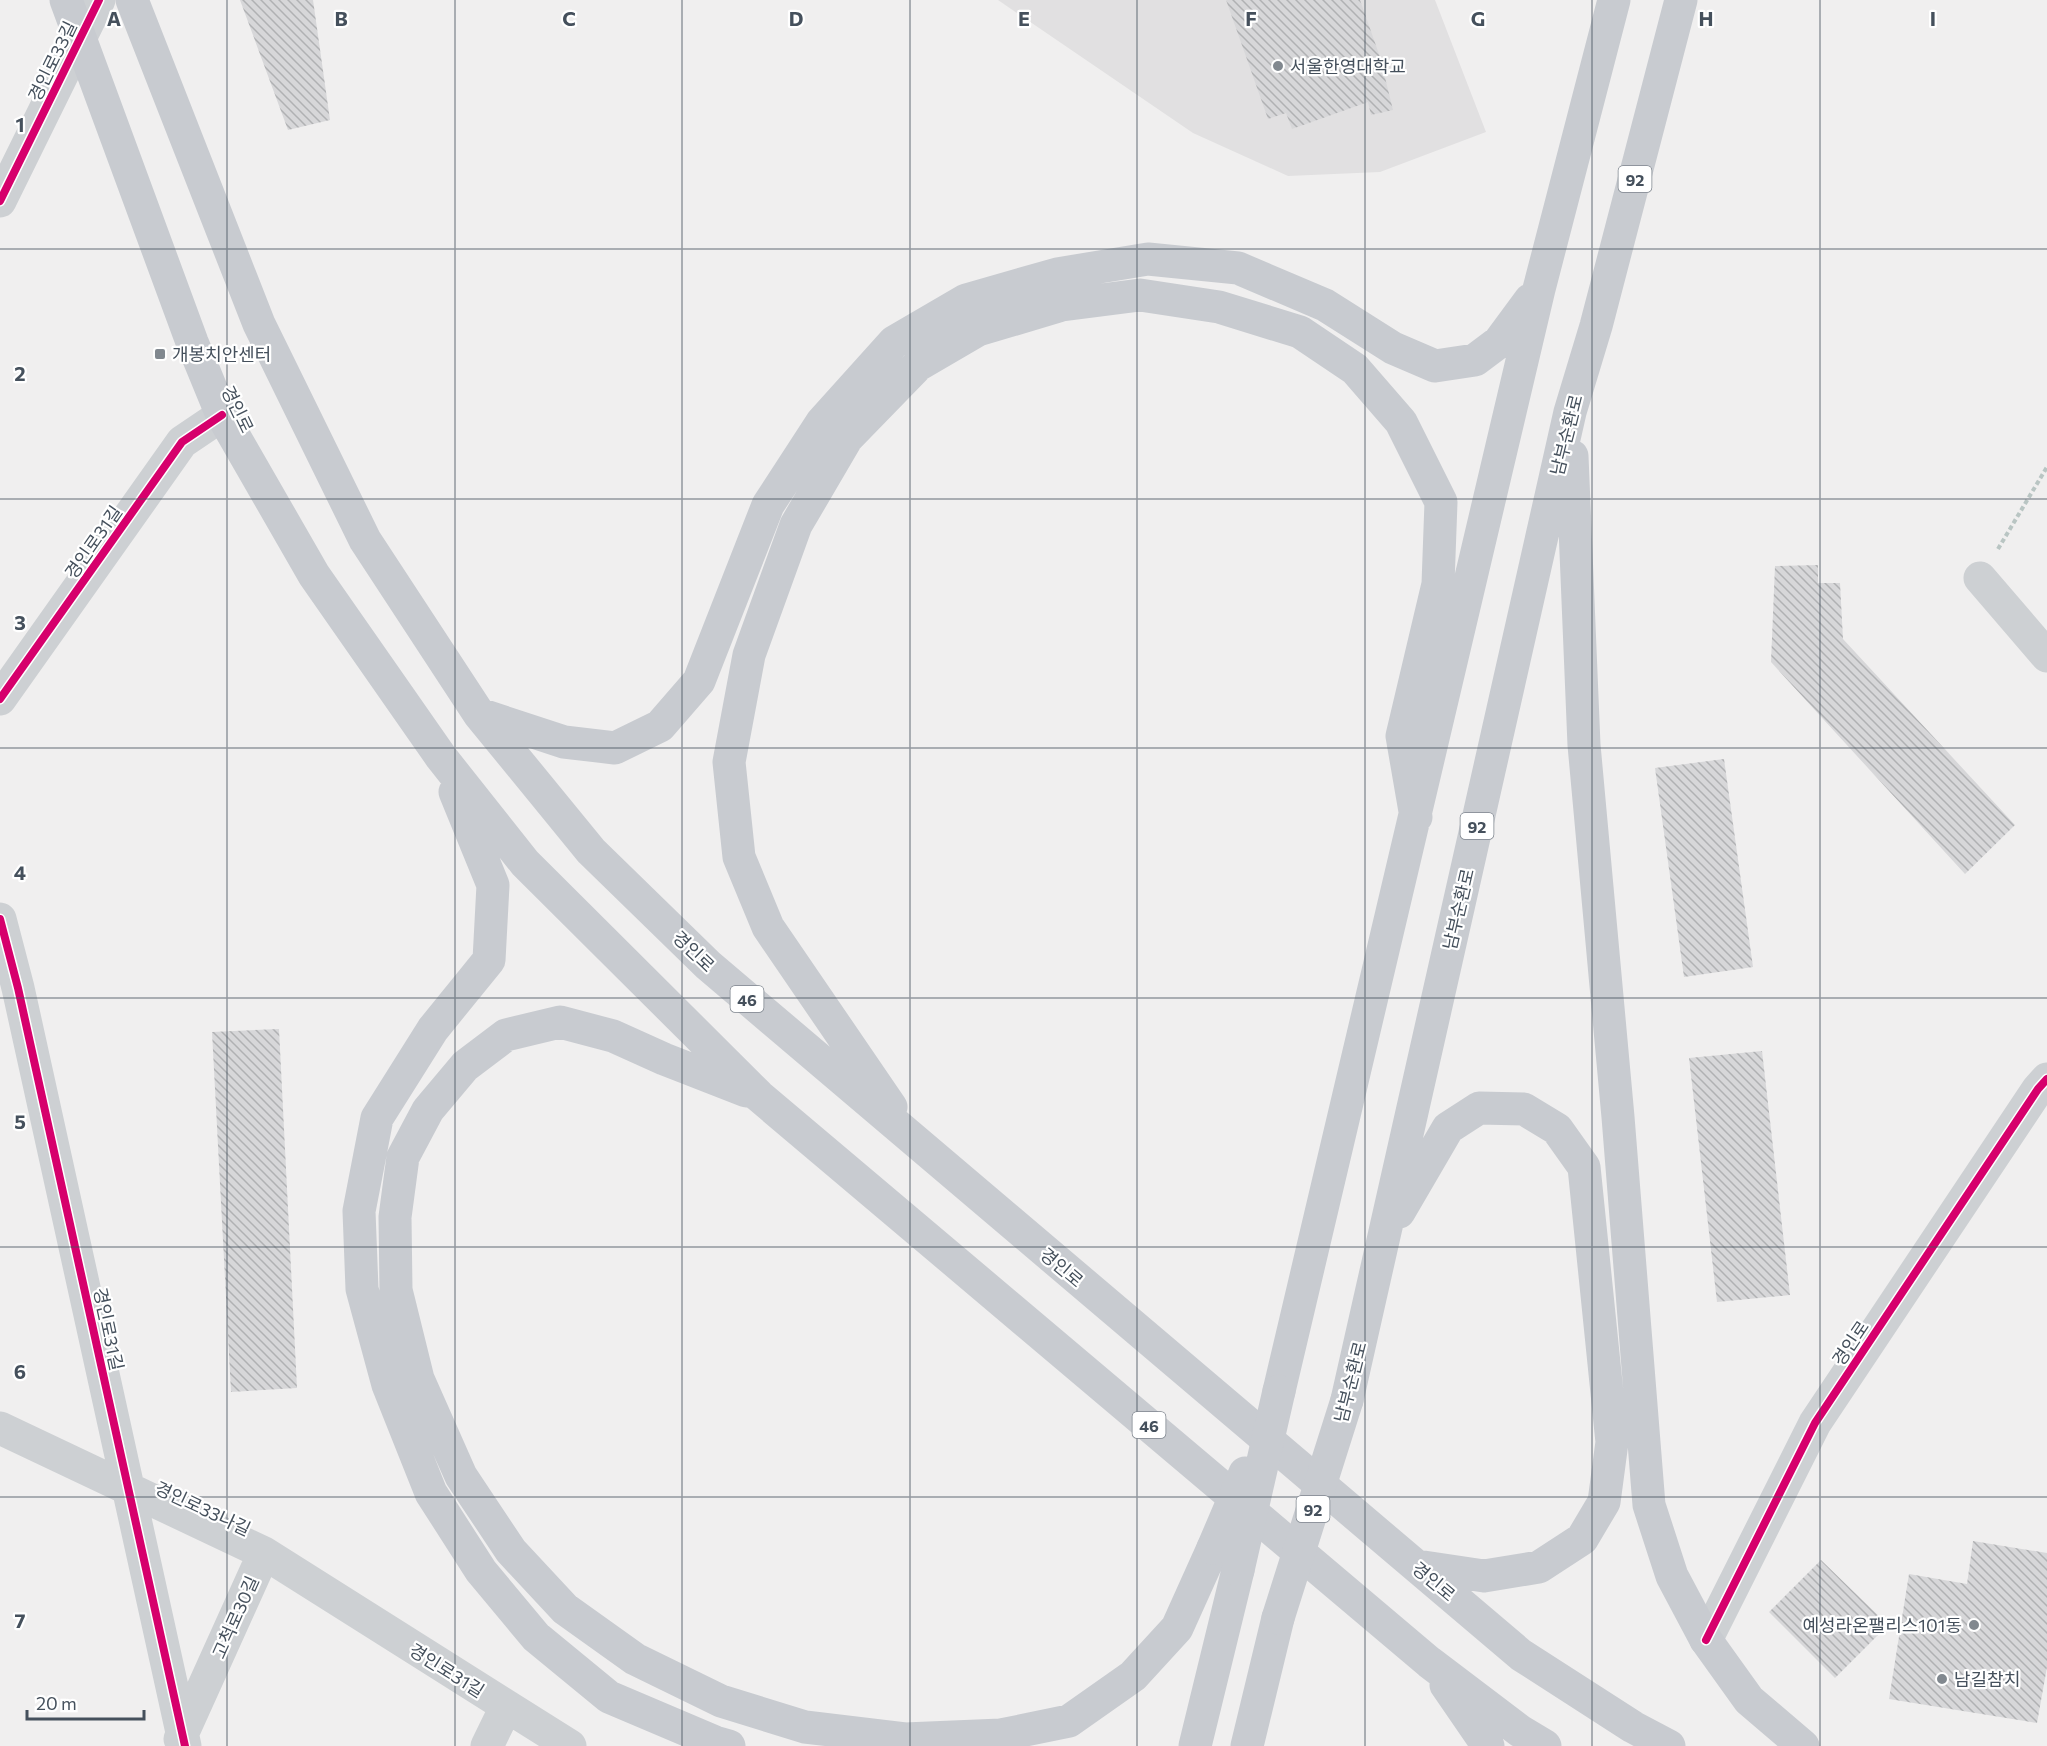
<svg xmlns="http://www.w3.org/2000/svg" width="2047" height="1746" viewBox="0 0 2047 1746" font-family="Commissioner,'Noto Sans KR',sans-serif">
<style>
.education{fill:#e1e0e1}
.building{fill:url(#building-back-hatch)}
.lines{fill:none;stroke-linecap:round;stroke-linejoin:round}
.path{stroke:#b9c5c3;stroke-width:4;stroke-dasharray:4.5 3;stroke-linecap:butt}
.minor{stroke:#cdd0d3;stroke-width:33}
.major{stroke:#c8cbd0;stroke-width:33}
.major-bridge{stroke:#c8cbd0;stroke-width:33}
.cycleway-casing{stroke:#fff;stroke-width:11}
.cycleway{stroke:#d6006c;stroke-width:8}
.grid{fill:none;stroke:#45505c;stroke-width:1.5;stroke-opacity:0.55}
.poi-dot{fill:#81888f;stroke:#fff;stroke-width:2}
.labels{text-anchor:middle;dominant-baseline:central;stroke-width:4.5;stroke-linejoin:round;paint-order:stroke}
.shield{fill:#fff;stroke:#7d848d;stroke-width:1.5}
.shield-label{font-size:16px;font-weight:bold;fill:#45505c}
.street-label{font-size:18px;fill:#45505c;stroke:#fff}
.poi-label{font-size:18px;fill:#45505c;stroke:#fff;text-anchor:start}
.grid-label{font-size:20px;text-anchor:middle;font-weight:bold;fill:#45505c;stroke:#fff;stroke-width:4.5;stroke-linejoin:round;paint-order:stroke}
</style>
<defs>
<pattern id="building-back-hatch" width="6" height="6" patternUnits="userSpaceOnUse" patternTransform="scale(1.5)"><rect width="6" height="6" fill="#d7d7d9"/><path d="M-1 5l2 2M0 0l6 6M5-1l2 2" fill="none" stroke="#b0b1b3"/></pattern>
</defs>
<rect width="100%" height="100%" fill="#f0efef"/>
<path class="education" d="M998 0H1435L1486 132 1380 172 1288 176 1193 133Z"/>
<path class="building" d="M240 0H313L330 120 288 130Z
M1226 0H1360L1380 57 1393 110 1371 115 1368 102 1292 129 1286 113 1268 119Z
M1818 565V583H1840L1843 639 2015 825 1965 874 1771 662 1775 566Z
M1724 759 1753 967 1684 977 1655 768Z
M279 1029 297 1388 231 1392 212 1032Z
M1762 1051 1790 1295 1717 1302 1689 1058Z
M1973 1541 2047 1553V1667L2037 1723 1889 1699 1909 1574 1967 1584Z
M1821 1560 1888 1625 1835 1678 1769 1612Z"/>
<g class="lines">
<path class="path" d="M1998 549 2047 467"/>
<path class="minor" d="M0 201 99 0
M1980 578 2047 656
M0 699 182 442 222 415
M0 919 18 988 185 1746
M0 1428 264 1553 570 1746
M1706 1640 1815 1423 2038 1089 2047 1079
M180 1739 264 1553
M487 1746 506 1707"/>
<path class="major" d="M66 0 192 342 222 415 314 575 441 757 525 863 759 1096 1429 1662 1520 1731 1545 1746
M132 0 259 324 365 540 479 714 591 851 708 965 1521 1655 1633 1727 1669 1746
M1572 456 1584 745 1618 1117 1649 1505 1672 1576 1706 1640 1749 1700 1803 1746
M479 714 564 742 615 748 660 726 699 681 768 505 822 422 894 342 966 300 1057 274 1148 259 1238 268 1325 305 1393 348 1435 366 1475 360 1499 342 1530 300
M455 792 493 885 489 960 433 1029 377 1118 359 1211 362 1289 388 1385 431 1493 481 1571 536 1637 609 1697 715 1742 729 1746
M746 1091 664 1059 613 1036 560 1022 506 1035 465 1066 428 1110 403 1157 395 1217 396 1290 418 1379 461 1476 511 1551 565 1609 635 1659 721 1701 805 1727 905 1739 1001 1735 1069 1721 1133 1676 1177 1628 1213 1548
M891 1107 768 927 739 857 729 762 749 655 796 525 847 438 918 365 978 330 1062 305 1140 295 1219 307 1300 332 1355 369 1401 422 1441 502 1438 584 1402 736 1416 817
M1399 1212 1448 1128 1479 1108 1524 1109 1557 1129 1584 1167 1612 1442 1604 1502 1582 1539 1539 1567 1484 1576 1417 1566
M1279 1391 1539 289 1614 0
M1347 1400 1570 412 1596 326 1681 0
M1446 1685 1488 1746
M1195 1746 1238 1570
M1247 1746 1278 1618"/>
<path class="major-bridge" d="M1213 1548 1245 1473
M1238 1570 1279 1391
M1278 1618 1347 1400"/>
<g class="cycleway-casing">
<path id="cycleway" d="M0 201 99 0
M0 699 182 442 222 415
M0 919 18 988 185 1746
M1706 1640 1815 1423 2038 1089 2047 1079"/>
</g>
<use href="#cycleway" class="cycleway"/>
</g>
<path class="grid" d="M227 0V1746M455 0V1746M682 0V1746M910 0V1746M1137 0V1746M1365 0V1746M1592 0V1746M1820 0V1746M0 249H2047M0 499H2047M0 748H2047M0 998H2047M0 1247H2047M0 1497H2047"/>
<g class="poi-dot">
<circle cx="1278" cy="66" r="6"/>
<rect x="154" y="348" width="12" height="12" rx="3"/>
<circle cx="1974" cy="1625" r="6"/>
<circle cx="1942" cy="1679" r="6"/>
</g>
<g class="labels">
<g class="shield">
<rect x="1618.5" y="166" width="33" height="26" rx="4.5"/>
<rect x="1460.5" y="813" width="33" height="26" rx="4.5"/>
<rect x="730.5" y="986" width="33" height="26" rx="4.5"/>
<rect x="1132.5" y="1412" width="33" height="26" rx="4.5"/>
<rect x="1296.5" y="1496" width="33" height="26" rx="4.5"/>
</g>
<g class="shield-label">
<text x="1635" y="179">92</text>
<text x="1477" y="826">92</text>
<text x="747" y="999">46</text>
<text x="1149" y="1425">46</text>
<text x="1313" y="1509">92</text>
</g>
<g class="street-label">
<text transform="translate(52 61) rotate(-64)">경인로33길</text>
<text transform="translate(238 409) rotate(64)">경인로</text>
<text transform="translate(1566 435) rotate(-76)">남부순환로</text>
<text transform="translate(93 542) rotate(-55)">경인로31길</text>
<text transform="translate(1458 909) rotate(-77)">남부순환로</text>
<text transform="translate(694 951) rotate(44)">경인로</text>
<text transform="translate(1062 1267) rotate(40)">경인로</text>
<text transform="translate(109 1329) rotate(78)">경인로31길</text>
<text transform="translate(1850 1343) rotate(-56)">경인로</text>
<text transform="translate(1350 1382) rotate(-76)">남부순환로</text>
<text transform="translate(203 1508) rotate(25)">경인로33나길</text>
<text transform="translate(1434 1581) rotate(40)">경인로</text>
<text transform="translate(235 1617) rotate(-66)">고척로30길</text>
<text transform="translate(447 1670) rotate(32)">경인로31길</text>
</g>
<g class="poi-label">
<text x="1290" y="66">서울한영대학교</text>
<text x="172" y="354">개봉치안센터</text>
<text x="1962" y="1625" text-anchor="end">예성라온팰리스101동</text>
<text x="1954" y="1679">남길참치</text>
</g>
</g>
<g class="grid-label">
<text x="114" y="26">A</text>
<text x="341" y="26">B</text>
<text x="569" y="26">C</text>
<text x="796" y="26">D</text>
<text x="1024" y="26">E</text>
<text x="1251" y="26">F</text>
<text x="1478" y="26">G</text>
<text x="1706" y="26">H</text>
<text x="1933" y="26">I</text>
<text x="20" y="132">1</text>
<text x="20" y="381">2</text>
<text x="20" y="630">3</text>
<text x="20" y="880">4</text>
<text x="20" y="1129">5</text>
<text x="20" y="1379">6</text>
<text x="20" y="1628">7</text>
</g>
<path d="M27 1710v9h117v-9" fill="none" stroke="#45505c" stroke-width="3"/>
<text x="36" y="1710" font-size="18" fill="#45505c" stroke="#ffffff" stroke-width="4.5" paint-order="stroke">20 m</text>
</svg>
